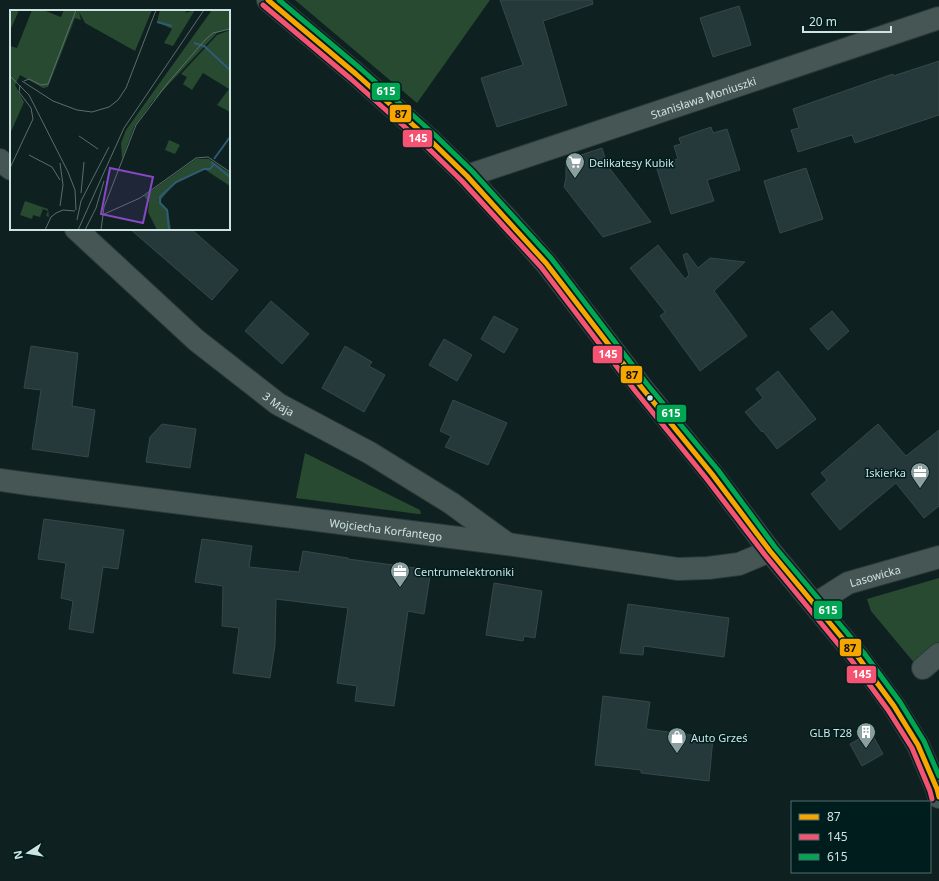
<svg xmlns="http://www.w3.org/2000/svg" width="939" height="881" viewBox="0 0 939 881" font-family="'Noto Sans',sans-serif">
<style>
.green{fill:#284a30}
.building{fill:#25393b;stroke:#384749}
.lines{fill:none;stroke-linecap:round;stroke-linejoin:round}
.street-casing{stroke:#2c3939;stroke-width:24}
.secondary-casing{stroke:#2c3939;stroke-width:24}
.street{stroke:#465655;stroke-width:22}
.secondary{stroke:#465655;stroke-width:22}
.bus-1-casing{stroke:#001d1d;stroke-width:8}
.bus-2-casing{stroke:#001d1d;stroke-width:8}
.bus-3-casing{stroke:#001d1d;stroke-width:8}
.bus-1{stroke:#f7a600;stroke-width:5}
.bus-2{stroke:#f65372;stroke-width:5}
.bus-3{stroke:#00a651;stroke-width:5}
.bus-dot{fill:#cee4e3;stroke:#001d1d;stroke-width:1.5}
.labels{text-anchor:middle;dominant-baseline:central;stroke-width:3;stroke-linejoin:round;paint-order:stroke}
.street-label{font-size:11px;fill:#cee4e3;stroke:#001d1d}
.poi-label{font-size:11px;fill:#cee4e3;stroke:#001d1d;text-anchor:start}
.inset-river{fill:none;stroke:#2e5b76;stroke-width:2}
.inset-road{fill:none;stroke:#5b6e6e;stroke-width:1}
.view{fill:#8748c4;fill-opacity:0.15;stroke:#8748c4;stroke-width:2}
.inset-edge{fill:none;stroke:#cee4e3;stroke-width:2}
.line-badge{stroke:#001d1d;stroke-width:1.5}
.badge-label{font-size:11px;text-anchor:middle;font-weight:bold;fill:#fff}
.pale-badge-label{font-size:11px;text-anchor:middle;font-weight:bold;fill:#111}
</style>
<rect width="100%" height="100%" fill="#0e2020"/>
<path class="green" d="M295 0H490L417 103Z
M305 453 420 510 421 514H418L296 498Z
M939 578V645L916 665 871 611 867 599Z"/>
<path class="building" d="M500 0H592L593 4 543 21 567 105 497 127 481 78 523 65Z
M739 6 743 18 751 45 713 57 700 18Z
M939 61V115L855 143 852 135 798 152 791 130 799 128 793 109 893 74V76Z
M711 127 713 133 727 129 740 170 707 180 714 201 671 214 656 166 678 159 674 146 681 144 679 138Z
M602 148 607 165 651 222 603 237 564 187 566 178V160Z
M806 168 823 219 780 233 764 181Z
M130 229H191L238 270 212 300Z
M658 245 685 279 689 275 683 255 687 253 698 268 710 258 745 262 714 291 747 336 700 371 660 316 665 312 630 268Z
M271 301 309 334 282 364 245 331Z
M832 311 849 331 828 350 810 329Z
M494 316 518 329 504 353 481 339Z
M444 339 472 355 457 381 429 365Z
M31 346 78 353 72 406 95 410 88 457 32 449 41 390 24 388Z
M345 346 372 362 369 366 385 375 364 412 322 388Z
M778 371 816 419 777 449 763 431 762 432 745 412 763 398 756 389Z
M453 400 507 423 488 465 445 447 451 436 440 431Z
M162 424 196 429 190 468 146 462 150 437Z
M878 424 906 456 939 430V506L924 518 896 483 840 530 811 494 827 480 821 473Z
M44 519 124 530 118 569 103 567 93 633 69 629 73 601 61 598 66 563 38 559Z
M202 539 252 546 249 567 299 572 303 551 348 558V559L431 570 424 614 408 611 394 706 355 701 357 686 337 683 348 608 276 599 275 645 270 678 233 673 239 628 222 626 223 586 195 582Z
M494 583 542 591 535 638 524 636 523 641 486 635Z
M628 604 729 618 724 657 644 646 643 655 620 653Z
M603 696 650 702 646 729 713 738 709 781 641 773V770L595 765Z
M871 732 883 754 862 766 850 744Z"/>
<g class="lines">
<g class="street-casing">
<g id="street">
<path d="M0 160 11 169"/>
<path id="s1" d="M467 176 939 18"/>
<path id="s2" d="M76 229 196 340 278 404 370 453 451 503 506 543"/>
<path id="s3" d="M0 480 29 484 507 544 678 569 708 568 739 564 770 551"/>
<path id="s4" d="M815 604 848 583 939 557"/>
<path d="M923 668 939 654"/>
</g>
</g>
<g class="secondary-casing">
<path id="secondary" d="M268 0 356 74 430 140 467 176 506 218 546 263 642 388 712 474 770 551 858 657 894 706 918 745 937 789 939 797"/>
</g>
<use href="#street" class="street"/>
<use href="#secondary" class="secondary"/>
<g class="bus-1-casing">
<path id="bus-1" d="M268 0 356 74 430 140 467 176 546 263 642 388 712 474 770 551 858 657 894 706 918 745 937 789 939 797"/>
</g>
<g class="bus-2-casing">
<path id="bus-2" d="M263 5 351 79 425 145 462 181 541 267 636 392 706 478 765 555 852 661 888 710 912 748 930 791 932 799"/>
</g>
<g class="bus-3-casing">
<path id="bus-3" d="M279 0 361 69 435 135 472 171 551 258 647 384 718 470 775 547 864 653 900 702 924 741 939 776"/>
</g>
<use href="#bus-1" class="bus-1"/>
<use href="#bus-2" class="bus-2"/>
<use href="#bus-3" class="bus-3"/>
</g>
<defs>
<g id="supermarket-pin" transform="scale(1)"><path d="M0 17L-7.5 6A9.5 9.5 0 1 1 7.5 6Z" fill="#8b9f9f" stroke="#001d1d"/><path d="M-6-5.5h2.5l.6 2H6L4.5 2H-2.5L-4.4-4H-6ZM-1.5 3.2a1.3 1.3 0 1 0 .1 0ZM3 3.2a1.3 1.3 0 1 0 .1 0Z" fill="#fff"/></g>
<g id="office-pin" transform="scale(1)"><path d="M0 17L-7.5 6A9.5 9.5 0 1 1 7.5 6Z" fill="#8b9f9f" stroke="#001d1d"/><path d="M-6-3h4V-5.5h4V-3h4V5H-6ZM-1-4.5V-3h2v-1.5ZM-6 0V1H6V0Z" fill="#fff"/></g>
<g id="building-pin" transform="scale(1)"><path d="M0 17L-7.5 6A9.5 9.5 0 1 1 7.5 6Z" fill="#8b9f9f" stroke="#001d1d"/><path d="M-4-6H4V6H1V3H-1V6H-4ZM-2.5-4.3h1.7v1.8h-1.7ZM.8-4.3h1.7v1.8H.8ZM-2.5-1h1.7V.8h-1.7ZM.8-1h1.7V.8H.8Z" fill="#fff"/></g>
<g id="shop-pin" transform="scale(1)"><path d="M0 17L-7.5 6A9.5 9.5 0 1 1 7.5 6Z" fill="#8b9f9f" stroke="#001d1d"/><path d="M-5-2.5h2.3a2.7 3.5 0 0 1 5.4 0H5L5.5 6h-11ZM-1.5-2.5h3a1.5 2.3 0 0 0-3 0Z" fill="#fff"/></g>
</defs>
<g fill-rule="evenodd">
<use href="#supermarket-pin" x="575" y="162"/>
<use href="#office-pin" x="920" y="472"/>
<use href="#office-pin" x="400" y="571"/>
<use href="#building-pin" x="866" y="732"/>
<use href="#shop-pin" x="677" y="737"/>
</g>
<circle class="bus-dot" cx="650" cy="398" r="3.5"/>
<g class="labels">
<g class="street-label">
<text stroke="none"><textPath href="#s1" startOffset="249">Stanisława Moniuszki</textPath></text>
<text stroke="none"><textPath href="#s2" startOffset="268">3 Maja</textPath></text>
<text stroke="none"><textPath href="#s3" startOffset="389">Wojciecha Korfantego</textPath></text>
<text stroke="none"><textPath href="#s4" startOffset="67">Lasowicka</textPath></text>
</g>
<g class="poi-label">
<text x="589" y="162">Delikatesy Kubik</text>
<text x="906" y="472" text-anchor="end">Iskierka</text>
<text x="414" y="571">Centrumelektroniki</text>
<text x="852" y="732" text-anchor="end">GLB T28</text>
<text x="691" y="737">Auto Grześ</text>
</g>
</g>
<g transform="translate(10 10)">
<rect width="220" height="220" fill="#0e2020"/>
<path d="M0 0H9L0 21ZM22 0H33L51 7 54 0H66V3L67 0H142L125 41 75 13 69 2 71 10 65 8 38 77 33 78 10 65 5 75 14 92 0 124V36L7 38ZM150 0H177L175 3 185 0 163 36 154 33 162 19 147 12ZM202 0H220V19L207 23 142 92 124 117 112 149 111 133 116 120ZM220 20V102L207 95 219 79 193 63 182 80 173 74 177 67 171 64 207 25ZM159 130 170 135 165 144 155 140ZM186 149H199L220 163V176L194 159 163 175 150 191 158 200 161 220H147L138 202 139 192 134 186ZM15 191 38 199 39 207 36 206 38 201 33 199 30 207 23 205 22 209 10 205Z" fill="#284a30"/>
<path class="inset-river" d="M147 12 162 16M184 33 194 36 220 60M204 149 220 127M204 154 220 167M159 220 157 200 150 193V187L166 172 194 159H200L204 154 201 152"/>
<path class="inset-road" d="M0 66 19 85 58 162 65 180 66 200M12 71 43 91 67 100 82 102 99 97 108 90 116 78 146 0M14 71 19 69 31 75 38 74 66 0M69 126 88 139M19 145 42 157 50 170M50 153 53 175 50 196M0 158 23 109 21 98 9 82 10 75M71 183 74 152M92 205 130 188 186 148 198 147 220 162M67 210 71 191 99 137M35 220 41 207 46 203 53 200 65 201M68 220 114 118 194 0M75 220 86 198 94 171M91 220 94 197 126 115 157 74 195 30 203 23 220 19"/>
<path class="view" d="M100 158 143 167 133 213 91 204Z"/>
<rect width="220" height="220" class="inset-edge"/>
</g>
<g class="line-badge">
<rect x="371" y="82" width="30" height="19" rx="4" fill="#00a651"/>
<rect x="389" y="104" width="23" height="19" rx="4" fill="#f7a600"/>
<rect x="402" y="129" width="31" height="19" rx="4" fill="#f65372"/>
<rect x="592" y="345" width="31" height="19" rx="4" fill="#f65372"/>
<rect x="620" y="365" width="23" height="19" rx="4" fill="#f7a600"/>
<rect x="656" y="404" width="31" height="19" rx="4" fill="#00a651"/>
<rect x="813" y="600" width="30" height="20" rx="4" fill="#00a651"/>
<rect x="839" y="638" width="23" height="19" rx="4" fill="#f7a600"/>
<rect x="846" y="665" width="31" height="19" rx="4" fill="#f65372"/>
</g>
<g class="badge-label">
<text x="386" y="95">615</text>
<text x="418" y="142">145</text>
<text x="608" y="358">145</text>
<text x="671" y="417">615</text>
<text x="828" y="614">615</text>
<text x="862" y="678">145</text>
</g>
<g class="pale-badge-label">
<text x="401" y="118">87</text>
<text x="632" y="379">87</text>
<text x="850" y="652">87</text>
</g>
<rect x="791" y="801" width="140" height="72" fill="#001d1d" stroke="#526d6c"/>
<rect x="799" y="814" width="20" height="6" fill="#f7a600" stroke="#526d6c"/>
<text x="827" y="821" font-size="12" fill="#cee4e3">87</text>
<rect x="799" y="834" width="20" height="6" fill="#f65372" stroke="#526d6c"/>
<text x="827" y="841" font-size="12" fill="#cee4e3">145</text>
<rect x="799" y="854" width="20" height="6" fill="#00a651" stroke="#526d6c"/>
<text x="827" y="861" font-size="12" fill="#cee4e3">615</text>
<g transform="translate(28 853) rotate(258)" stroke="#001d1d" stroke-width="3" paint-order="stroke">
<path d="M0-3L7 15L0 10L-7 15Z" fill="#cee4e3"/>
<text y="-6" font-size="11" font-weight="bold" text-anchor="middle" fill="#cee4e3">N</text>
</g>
<path d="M803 26v6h88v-6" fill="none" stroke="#cee4e3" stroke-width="2"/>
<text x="809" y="26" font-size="12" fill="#cee4e3" stroke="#001d1d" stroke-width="3" paint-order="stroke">20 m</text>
</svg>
